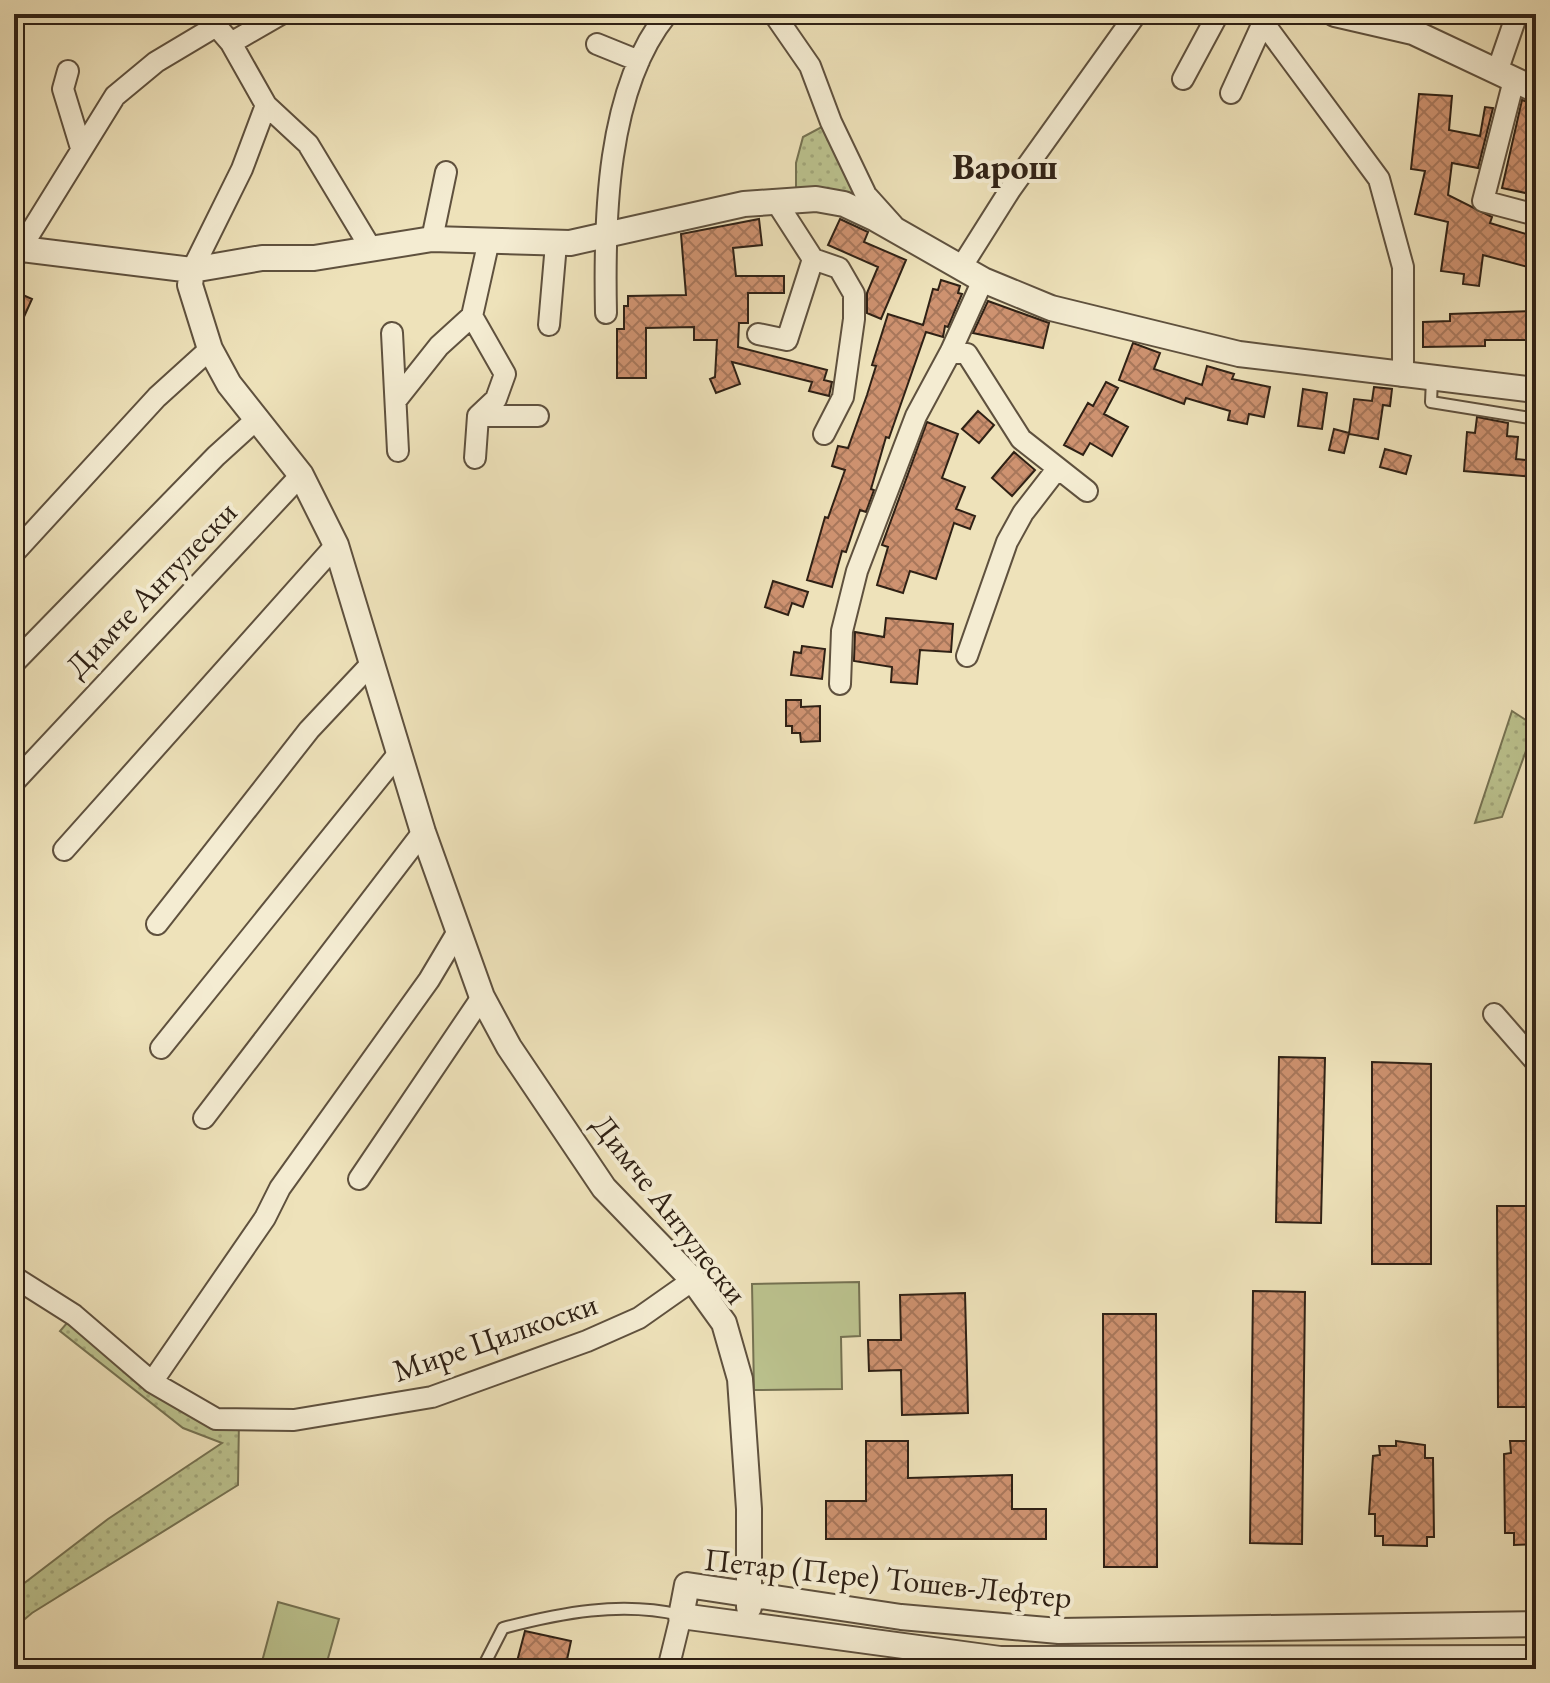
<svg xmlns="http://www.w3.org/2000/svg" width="1550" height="1683" viewBox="0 0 1550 1683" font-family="'EB Garamond',serif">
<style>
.green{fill:url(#green-dots);stroke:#757252;stroke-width:2}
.pitch{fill:#bbc28e;stroke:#757252;stroke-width:2}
.building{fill:url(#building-cross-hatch);stroke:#2f2115;stroke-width:2}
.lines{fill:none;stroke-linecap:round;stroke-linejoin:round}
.service-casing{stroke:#5f513e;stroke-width:14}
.minor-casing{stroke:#5f513e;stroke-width:24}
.tertiary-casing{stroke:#5f513e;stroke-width:28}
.service{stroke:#f4ecd2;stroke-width:10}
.minor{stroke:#f4ecd2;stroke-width:20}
.tertiary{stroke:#f4ecd2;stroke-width:24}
.labels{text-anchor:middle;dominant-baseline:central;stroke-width:8;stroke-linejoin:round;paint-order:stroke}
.street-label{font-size:32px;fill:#2f2115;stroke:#f4ecd2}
.quarter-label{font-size:36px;font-weight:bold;fill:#2f2115;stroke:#f4ecd2}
</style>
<defs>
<pattern id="green-dots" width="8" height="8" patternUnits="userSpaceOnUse" patternTransform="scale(2)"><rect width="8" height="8" fill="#bbc28e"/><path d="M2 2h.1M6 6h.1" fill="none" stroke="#a1a67a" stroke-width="1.8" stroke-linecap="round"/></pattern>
<pattern id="building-cross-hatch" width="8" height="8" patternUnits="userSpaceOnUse" patternTransform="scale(2)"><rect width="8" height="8" fill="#ce9270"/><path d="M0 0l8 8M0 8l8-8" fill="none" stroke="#a8775b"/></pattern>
</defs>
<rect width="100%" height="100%" fill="#eee2ba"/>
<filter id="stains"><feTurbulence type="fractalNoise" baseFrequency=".0025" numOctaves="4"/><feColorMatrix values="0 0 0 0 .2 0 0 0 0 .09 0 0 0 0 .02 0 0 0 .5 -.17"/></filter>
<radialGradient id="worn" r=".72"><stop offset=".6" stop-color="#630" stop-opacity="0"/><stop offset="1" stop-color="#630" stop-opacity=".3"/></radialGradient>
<path class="green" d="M831 122 901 234 796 200V163L803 137Z
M1512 711 1535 726 1502 817 1475 823Z
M74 1315 152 1382 239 1419 238 1485 32 1613 14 1628V1591L108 1519 222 1443 183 1428 60 1331Z"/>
<path class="pitch" d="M859 1282 860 1336 841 1337 842 1389 754 1390 752 1284Z
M278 1602 339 1619 325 1669H260Z"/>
<path class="building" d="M1419 94 1452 96 1449 130 1480 136 1485 107 1493 108 1478 168 1452 163 1448 195 1492 217 1490 223 1536 237 1528 267 1483 255 1479 286 1463 284 1464 274 1441 271 1448 222 1415 214 1425 171 1411 169Z
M1522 100 1536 105V168L1530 194 1502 188Z
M759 219 762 245 733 248 736 276H784V293H748V323H739L738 347 827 370 824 380 832 382 829 396 809 391 812 382 732 362 740 384 716 393 710 379 715 377 717 340H694V327L646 328V378H617V329H624V306H628V296L686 295 681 234Z
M840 219 868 232 864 242 906 260 881 319 867 313V293L878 267 828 245Z
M941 280 960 286 958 293 962 294 948 327 945 326 943 337 926 332 889 438 886 437 871 489 874 490 866 512 860 510 846 552 842 551 832 587 807 580 825 517 828 518 845 470 832 466 838 446 848 448 867 395 876 366 872 365 888 314 923 325 933 289 938 290Z
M14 291 32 299 14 339Z
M988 301 1049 323 1043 348 973 333Z
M1536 311V325H1529V340H1485V346L1423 347V322L1450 321V314Z
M1133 343 1160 353 1154 369 1202 385 1207 366 1234 374 1232 379 1270 387 1264 417 1249 414 1247 424 1228 420 1230 411 1186 398 1184 404 1119 380Z
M1106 382 1118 388 1104 414 1128 427 1112 456 1090 443 1083 455 1064 445 1088 403 1093 406Z
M1374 387 1392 389 1390 406 1383 405 1378 439 1349 434 1354 399 1372 401Z
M1303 389 1327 393 1322 429 1298 426Z
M978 411 994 425 979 443 962 429Z
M1477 417 1508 423 1507 436 1518 437 1516 459 1536 461V477L1464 471 1467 432 1475 433Z
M927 422 958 434 942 478 965 487 956 509 975 516 970 529 954 523 936 579 910 571 903 593 877 585 888 547 882 545Z
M1334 429 1349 433 1344 453 1329 450Z
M1385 449 1411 456 1406 474 1380 467Z
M1014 452 1035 470 1012 496 992 478Z
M773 581 808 592 803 607 792 603 788 615 765 607Z
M886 618 953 624 951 652 920 650 917 684 891 682 892 667 854 661 855 632 884 637Z
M802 646 825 649 822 679 791 675 794 652 801 653Z
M786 700H801V707L820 706V741L801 742 800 733H792V726H786Z
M1279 1057 1325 1058 1321 1223 1276 1222Z
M1372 1062 1431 1064V1264H1372Z
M1497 1206H1536V1407H1498Z
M1253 1291 1305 1292 1302 1544 1250 1543Z
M965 1293 968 1413 902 1415 901 1370 869 1371 868 1340H901L900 1295Z
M1103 1314H1156L1157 1567H1104Z
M866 1441H908V1478L1012 1475V1509H1046V1539H826V1501H866Z
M1396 1441 1425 1445V1458H1433L1434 1537H1427V1546L1383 1545V1536H1375V1514H1369L1373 1456 1380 1455 1379 1446H1396Z
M1510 1441H1536V1544L1514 1545V1533H1505L1504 1454 1511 1453Z
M525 1631 571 1641 565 1669H515Z"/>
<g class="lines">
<g class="service-casing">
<path id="service" d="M1432 379 1431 402 1536 419
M482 1669 503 1628C560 1613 621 1601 680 1615"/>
</g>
<g class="minor-casing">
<path id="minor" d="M206 14 231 43 266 105 308 144 370 247
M774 14 810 66 831 122 866 195 893 225
M1257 14 1379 179 1403 267V376
M231 43 281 14
M597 44 639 61
M68 71 63 89 81 148
M1497 72 1517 14
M1183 79 1218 14
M1514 80 1483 201 1536 215
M1231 93 1267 14
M432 239 446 172
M14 259 115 96 156 62 218 25
M813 259 839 268 854 294V319L843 397 824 434
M962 266 1010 190 1136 14
M192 270 242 169 266 105
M606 313C604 220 606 89 667 14
M472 316 505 374 496 399 478 416 475 458
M549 325 556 244
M392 333 398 451
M758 334 787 340 813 259 775 200
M951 351 967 354 1021 439 1087 491
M397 399 439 346 472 316 489 240
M478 416H538
M14 553 157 397 210 349
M967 656 1007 542 1023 513 1057 469
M14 663 216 456 258 418
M840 684 842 631 857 571 916 416 951 351 983 280
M14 782 301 475
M64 850 336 545
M157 924 309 730 372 663
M1494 1014 1536 1062
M161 1048 399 753
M204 1118 423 832
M359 1179 482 997
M14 1277 74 1315 152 1382 216 1419 294 1420 432 1397 587 1341 639 1318 693 1280
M152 1382 265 1218 280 1188 429 980 457 933
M668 1669 681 1616"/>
</g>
<g class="tertiary-casing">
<path id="tertiary" d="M1335 14 1413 32 1536 90
M14 248 192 270 262 258H314L432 239 570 243 744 204 816 199 844 204 876 219 983 280 1051 308 1239 354 1536 390
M192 270 190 285 210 349 229 384 301 475 336 545 423 832 482 997 509 1047 604 1188 693 1280 724 1323 740 1379 749 1509V1607
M1536 1624 1059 1631 901 1617 687 1585 681 1616 1000 1659 1536 1658"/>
</g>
<use href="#service" class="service"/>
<use href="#minor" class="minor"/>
<use href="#tertiary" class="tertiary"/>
</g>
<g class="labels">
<g class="street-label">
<text transform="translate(151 589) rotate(-46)">Димче Антулески</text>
<text transform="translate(670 1209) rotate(52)">Димче Антулески</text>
<text transform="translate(495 1337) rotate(-19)">Мире Цилкоски</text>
<text transform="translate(888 1578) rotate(6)">Петар (Пере) Тошев-Лефтер</text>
</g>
<g class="quarter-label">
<text x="1005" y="166">Варош</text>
</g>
</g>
<rect width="1550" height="1683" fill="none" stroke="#eee2ba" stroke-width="48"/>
<rect x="16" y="16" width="1518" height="1651" fill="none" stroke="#2f2115" stroke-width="4"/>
<rect x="24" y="24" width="1502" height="1635" fill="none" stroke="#2f2115" stroke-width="2"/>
<rect width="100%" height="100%" filter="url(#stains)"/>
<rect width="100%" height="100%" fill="url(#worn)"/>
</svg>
